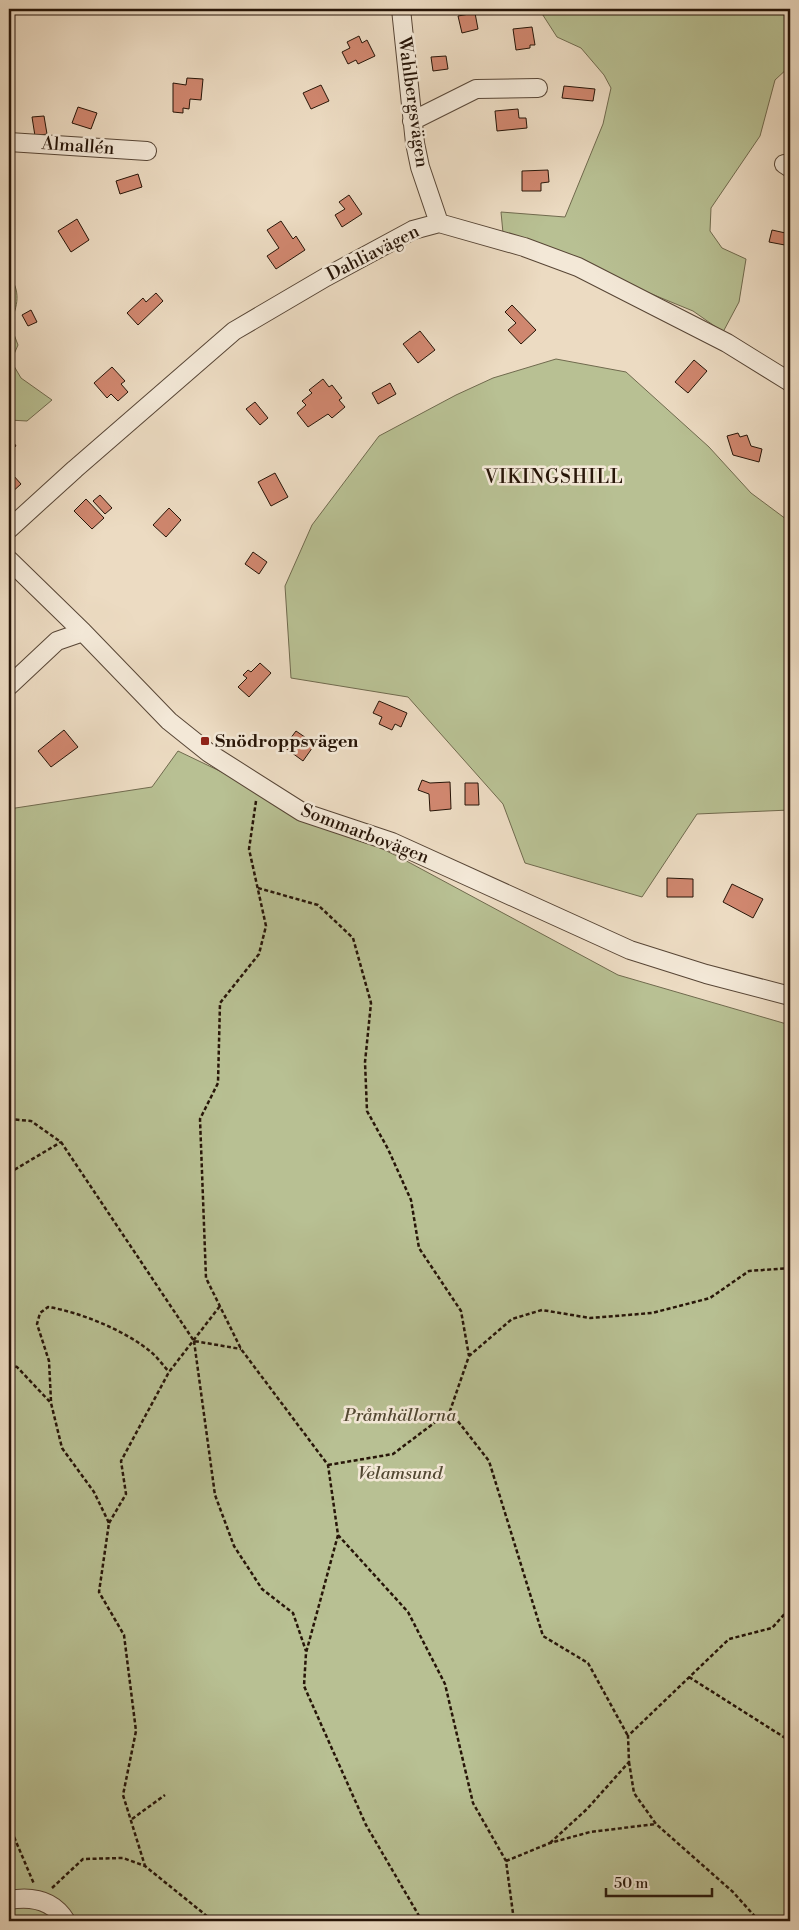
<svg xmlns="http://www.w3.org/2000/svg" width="799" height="1930" viewBox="0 0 799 1930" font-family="'Libre Bodoni',serif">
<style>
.green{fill:#b8c093;stroke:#706a4e}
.water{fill:#99bbaf;stroke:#6b796c}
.building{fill:#d0876f;stroke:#271508}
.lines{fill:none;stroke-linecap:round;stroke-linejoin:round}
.minor-casing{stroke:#584636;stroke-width:20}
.path{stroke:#271508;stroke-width:2.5;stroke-dasharray:4 2.5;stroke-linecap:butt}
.minor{stroke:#f3e8d7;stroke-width:18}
.poi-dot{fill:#8f2418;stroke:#f3e8d7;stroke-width:2}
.labels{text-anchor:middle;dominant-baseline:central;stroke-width:5;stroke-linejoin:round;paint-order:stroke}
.street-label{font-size:18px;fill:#271508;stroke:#f3e8d7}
.poi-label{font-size:18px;font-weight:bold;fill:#271508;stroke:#f3e8d7;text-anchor:start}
.park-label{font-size:18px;font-style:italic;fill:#524832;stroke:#f3e8d7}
.neighbourhood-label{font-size:19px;letter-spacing:1px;fill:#271508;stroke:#f3e8d7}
</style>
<rect width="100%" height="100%" fill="#ecdbc2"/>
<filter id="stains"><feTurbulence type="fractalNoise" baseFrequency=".004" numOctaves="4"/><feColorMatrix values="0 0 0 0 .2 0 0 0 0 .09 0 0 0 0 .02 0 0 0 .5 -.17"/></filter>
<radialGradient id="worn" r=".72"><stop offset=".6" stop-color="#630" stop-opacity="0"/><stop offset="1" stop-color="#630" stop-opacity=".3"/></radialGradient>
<path class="green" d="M539 9H790V66L775 80 760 136 711 208 710 231 722 248 746 259 739 302 723 332 693 311 503 233 501 212 565 217 603 124 611 88 604 75 581 48 557 37Z
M9 274C21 293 18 304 10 324L18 345 11 361 21 378 52 400 27 421 9 420Z
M556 359 626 372 709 447 751 493 790 522V810L697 814 642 897 525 863 503 804 408 697 291 678 285 586 312 525 379 436 456 395 493 378Z
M178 751 399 857 618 975 790 1025V1921H9V809L152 787Z"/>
<path class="water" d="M137 9H221L218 12 159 14Z"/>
<path class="building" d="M475 13 478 29 462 33 458 16Z
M532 27 535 45H530V48L516 50 513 29Z
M359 36 362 43 367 40 375 56 358 64 356 60 348 64 342 52 350 48 347 42Z
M446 56 448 69 433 71 431 57Z
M187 78 203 79 201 100 190 99 189 109 183 108V113L173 112V83L186 85Z
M321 85 329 101 311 109 303 93Z
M564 86 595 89 593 101 562 98Z
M78 107 97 113 91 129 72 123Z
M518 109 519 118H526L527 128 497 131 495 111Z
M44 116 47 134 35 136 32 117Z
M548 170 549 182 541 183V191H522V171Z
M138 174 142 187 120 194 116 181Z
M349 195 362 214 342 227 335 215 345 209 339 202Z
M77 219 89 240 71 252 58 231Z
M281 221 293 239 296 236 305 250 276 269 267 256 279 248 267 230Z
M772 230 790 234V246L769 242Z
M156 293 163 301 138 325 127 313 143 298 146 302Z
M512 305 536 330 521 344 508 330 516 323 505 312Z
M31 310 37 322 28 326 22 315Z
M420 331 435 350 418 363 403 344Z
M694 360 707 371 688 393 675 382Z
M112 367 125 381 121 384 128 392 118 401 111 394 107 398 94 383Z
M323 379 329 387 332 385 342 398 339 400 345 407 332 418 328 414 308 427 297 413 306 405 302 401 312 393 309 390Z
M390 383 396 394 378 404 372 393Z
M255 402 268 418 260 425 246 409Z
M738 433 740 437 747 435 751 446 762 449 759 462 733 455 727 436Z
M9 435 16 446 9 451Z
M275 473 288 497 271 506 258 482Z
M13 475 21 484 10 494 9 479Z
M100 495 112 508 105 514 93 501Z
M86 499 104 518 92 529 74 511Z
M169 508 181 520 166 537 153 525Z
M253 552 267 562 259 574 245 564Z
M260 663 271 673 249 697 238 687 247 678 243 675 248 670 251 672Z
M379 701 407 713 401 727 395 724 392 730 379 724 382 717 373 713Z
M64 730 78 747 51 767 38 751Z
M296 731 315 744 303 761 284 747Z
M422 780 430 783 450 782 451 809 430 811 429 794 418 790Z
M465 783H478L479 805H465Z
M667 878 693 879V897H667Z
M732 884 763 899 753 918 723 902Z"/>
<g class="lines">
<g class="minor-casing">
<path id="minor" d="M401 9 415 143 420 167 439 223
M412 121 476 89 538 88
M9 142 147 151
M784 164 790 168
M9 529 75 469 234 331 326 277 413 230 439 223 524 247 578 267 727 343 790 382
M9 560 83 632 169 721 209 753 302 812 392 842 630 950 706 974 790 996
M9 686 57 641 83 632
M9 1900C32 1896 53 1900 66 1921"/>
</g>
<path class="path" d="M158 9 159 14
M256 801 249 849 266 926 259 954 220 1003 218 1083 200 1119 206 1278 241 1349 328 1465 338 1535 408 1612 445 1684 473 1803 506 1861 514 1921
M258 888 318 905 353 938 371 1003 365 1062 367 1111 388 1149 411 1200 419 1248 461 1311 469 1356
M9 1119 31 1121 61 1142 194 1341 241 1349
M9 1173 61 1142
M194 1341 215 1495 234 1546 262 1589 293 1613 306 1651
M9 1365 17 1367 51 1403 62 1448 94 1492 109 1523 99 1592 124 1635 136 1731 123 1795 145 1866
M51 1401 49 1361 37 1324 40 1313 48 1307C80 1312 126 1331 151 1352 157 1357 163 1365 169 1372
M450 1411 489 1461 543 1636 588 1663 628 1736
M328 1465 393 1454 450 1411 469 1356 512 1319 542 1310 590 1318 652 1313 710 1298 749 1271 790 1268
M109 1523 126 1494 121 1461 169 1372 220 1306
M338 1535 306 1653 304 1686 366 1825 422 1921
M689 1677 790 1741
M629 1762 634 1793 656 1824 733 1892 759 1921
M132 1819 165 1795
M9 1825 34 1884
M550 1843 587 1809 629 1762 628 1736 729 1639 772 1628 790 1608
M506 1861 550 1843 590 1832 656 1824
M52 1888 83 1859 123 1858 145 1866 213 1921"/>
<use href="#minor" class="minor"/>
</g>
<rect class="poi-dot" x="200" y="736" width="10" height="10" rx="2.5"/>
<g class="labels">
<g class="street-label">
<text transform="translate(413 102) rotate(82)">Wahlbergsvägen</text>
<text transform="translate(78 146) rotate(4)">Almallén</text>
<text transform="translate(373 253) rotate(-27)">Dahliavägen</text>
<text transform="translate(365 834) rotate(21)">Sommarbovägen</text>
</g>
<g class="poi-label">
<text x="215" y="741">Snödroppsvägen</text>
</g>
<g class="park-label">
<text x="400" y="1415">Pråmhällorna</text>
<text x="400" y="1473">Velamsund</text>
</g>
<g class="neighbourhood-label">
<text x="554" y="477">VIKINGSHILL</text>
</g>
</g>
<rect width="799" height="1930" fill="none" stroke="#ecdbc2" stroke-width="30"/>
<rect x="10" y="10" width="779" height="1910" fill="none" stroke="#271508" stroke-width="2.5"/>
<rect x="15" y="15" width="769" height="1900" fill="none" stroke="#271508"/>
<path d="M606 1888v8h106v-8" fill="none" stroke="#271508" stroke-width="2.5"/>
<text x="614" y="1888" font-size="15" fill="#271508" stroke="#f3e8d7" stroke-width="4" paint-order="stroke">50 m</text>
<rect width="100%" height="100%" filter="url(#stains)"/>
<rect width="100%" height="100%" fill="url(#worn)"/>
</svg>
